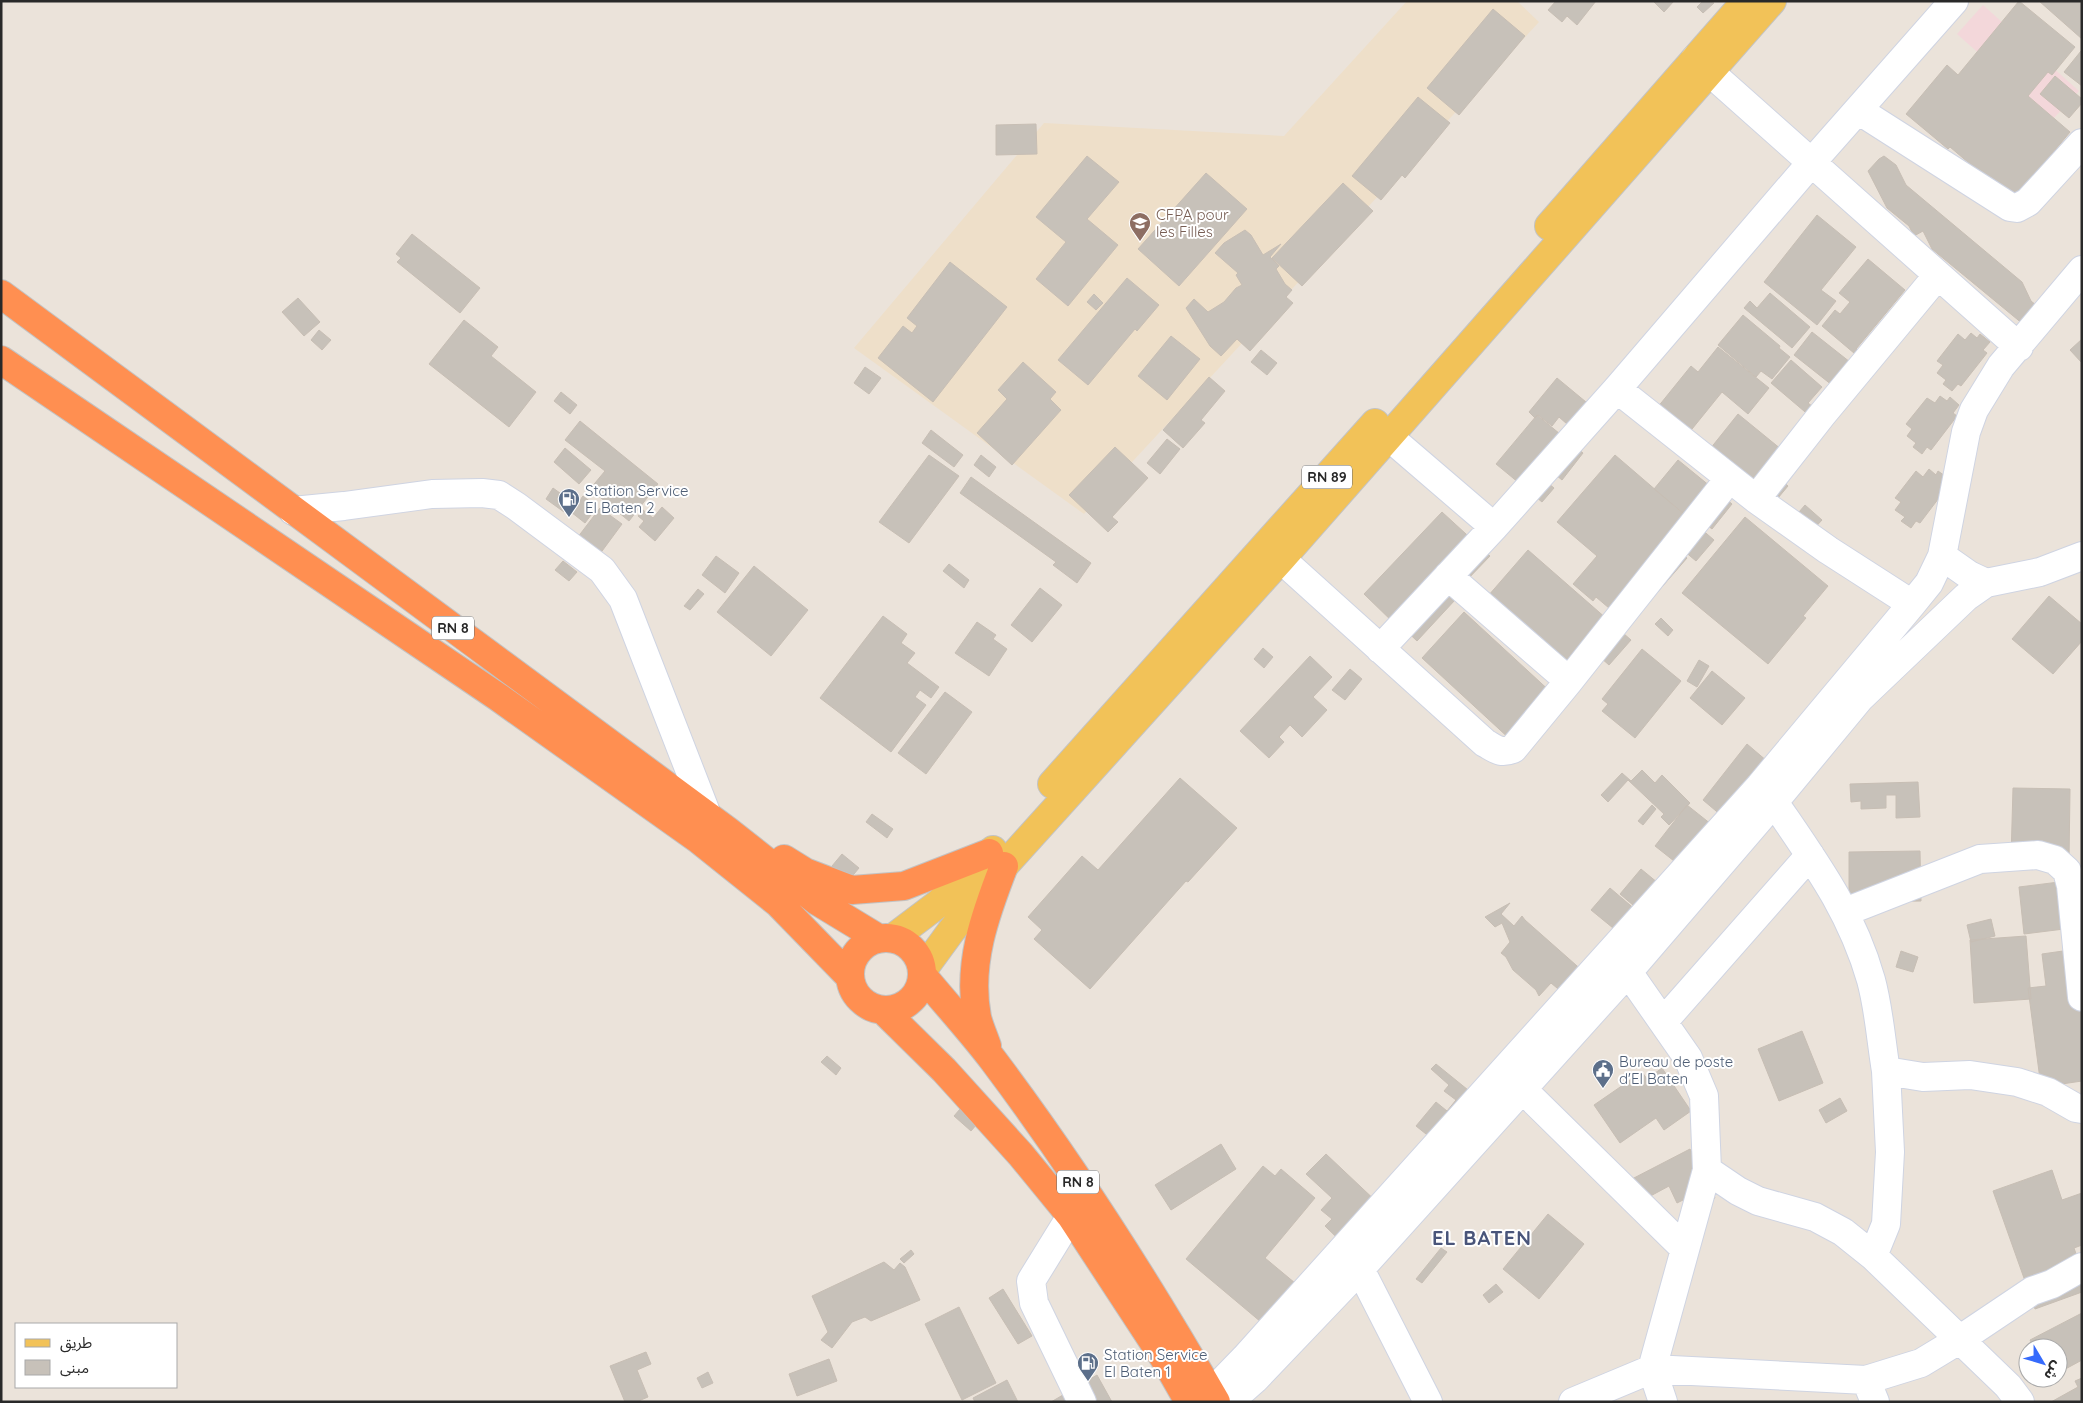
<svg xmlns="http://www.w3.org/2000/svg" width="2083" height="1403" viewBox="0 0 2083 1403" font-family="Quicksand,'Noto Sans Arabic',sans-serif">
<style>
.education{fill:#eedfc9}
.medical{fill:#f3d7da}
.building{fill:#c7c1b9;stroke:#c7beb4}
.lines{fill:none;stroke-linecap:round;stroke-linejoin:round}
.minor-casing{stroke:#cfd4e2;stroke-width:30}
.major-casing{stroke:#c3c3c3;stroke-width:30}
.highway-casing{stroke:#c3c3c3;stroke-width:30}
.minor{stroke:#fff;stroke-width:28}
.major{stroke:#f2c258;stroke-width:28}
.highway{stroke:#ff8f51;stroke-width:28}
.labels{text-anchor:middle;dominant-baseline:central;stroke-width:4;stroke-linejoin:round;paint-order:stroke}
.shield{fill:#fff;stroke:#696969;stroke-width:1}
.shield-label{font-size:14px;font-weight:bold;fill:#292929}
.education-label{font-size:15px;fill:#785e54;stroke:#fff;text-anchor:start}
.service-label{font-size:15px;fill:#4e5e75;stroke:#fff;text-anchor:start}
.district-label{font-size:20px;font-weight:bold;letter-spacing:1px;fill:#49557a;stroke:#fff}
</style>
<rect width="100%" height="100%" fill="#ebe3da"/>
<path class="education" d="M1407 1H1517L1539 22 1084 514 854 348 1044 123 1284 136Z"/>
<path class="medical" d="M1983 5 2079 91 2053 119 1957 34Z"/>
<path class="building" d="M1556 1H1596L1577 25 1567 16 1562 22 1548 10Z
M1653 1H1674L1664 12Z
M1703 1 1714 3 1703 13 1697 7Z
M2019 1 2075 47 2052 75 2048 72 2028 96 2070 132 2051 155 2066 168 2028 213 1950 147 1948 149 1906 114 1947 65 1958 75Z
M2039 1H2082V39Z
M1493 9 1525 36 1459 115 1427 88Z
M2081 51 2082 52V86L2064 72Z
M2055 76 2082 99V103L2069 118 2040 94Z
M1418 97 1450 123 1405 178 1402 175 1381 200 1352 176Z
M1036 124 1037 154 996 155V125Z
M1087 156 1119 182 1087 219 1118 245 1068 306 1036 279 1066 242 1036 217Z
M1884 156 1896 165 1906 185 2022 282 2031 301 2048 315 2029 329 1932 249 1923 231 1914 236 1909 226 1887 208 1868 171 1879 159Z
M1206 173 1247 209 1179 286 1138 249Z
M1343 183 1373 211 1302 286 1272 258Z
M1817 215 1856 247 1821 290 1836 301 1817 325 1764 282Z
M1245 230 1251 235 1263 255 1281 244 1270 257 1279 266 1276 269 1285 284 1292 290 1286 297 1293 303 1250 351 1237 339 1221 356 1210 346 1186 308 1194 299 1208 312 1224 302 1236 288 1242 285 1236 275 1238 273 1215 253 1224 243Z
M412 234 480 288 460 313 397 262 401 258 396 254Z
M1868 259 1905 290 1856 349 1864 356 1861 359 1822 326 1835 310 1840 314 1850 302 1839 293Z
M950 262 1007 307 933 402 878 358 903 326 912 333 917 326 907 318Z
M1127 278 1159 305 1137 331 1135 329 1088 385 1058 360Z
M1770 293 1810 327 1792 348 1744 308 1750 301 1757 308Z
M1094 294 1103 303 1096 310 1087 302Z
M298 298 320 322 304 336 282 312Z
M1743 315 1780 346 1779 348 1790 357 1772 379 1761 371 1756 377 1718 345Z
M464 320 498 347 491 356 536 392 509 427 429 364Z
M319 330 331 340 322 350 311 340Z
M1812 332 1855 366 1837 389 1794 355Z
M1971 333 1977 338 1980 334 1990 342 1983 350 1987 353 1961 386 1958 384 1952 391 1943 384 1946 380 1937 373 1943 365 1937 361 1958 334 1965 340Z
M1171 336 1200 359 1167 400 1138 376Z
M2082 339V363L2070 350Z
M1718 347 1769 388 1748 414 1722 392 1688 434 1657 408 1691 366 1698 372Z
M1261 350 1277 363 1267 375 1251 362Z
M1791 360 1822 387 1808 403 1817 410 1811 417 1771 383Z
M1023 362 1056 392 1050 399 1061 410 1012 465 977 433 1007 399 998 390Z
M865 367 881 378 869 394 854 383Z
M1209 377 1225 391 1201 420 1205 423 1183 448 1163 430Z
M1557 378 1586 402 1567 424 1559 417 1552 426 1538 415 1535 418 1529 412Z
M561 392 577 405 570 414 554 401Z
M1940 396 1947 401 1950 397 1959 405 1953 413 1957 416 1931 450 1927 447 1922 454 1913 447 1916 443 1907 436 1912 429 1906 424 1927 398 1935 403Z
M1738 414 1798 463 1783 481 1788 486 1773 504 1706 454Z
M1537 415 1583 453 1562 480 1545 466 1538 475 1554 488 1542 502 1496 464Z
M580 421 658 484 629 521 590 489 605 471 565 440Z
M931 430 963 455 954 467 922 443Z
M1167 439 1180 449 1160 474 1147 463Z
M1115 447 1148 478 1112 517 1118 522 1108 532 1069 495Z
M565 448 591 470 579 484 554 462Z
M929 455 959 476 909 543 879 522Z
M981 455 996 467 989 477 974 465Z
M1615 455 1714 540 1696 561 1677 545 1675 548 1687 558 1629 625 1596 597 1593 601 1573 584 1597 556 1557 522Z
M1678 460 1732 504 1712 529 1703 522 1699 526 1654 489Z
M1929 469 1936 475 1938 471 1948 478 1945 490 1920 523 1916 521 1911 528 1901 521 1905 517 1895 510 1901 502 1895 498 1916 471 1923 477Z
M971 477 1091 563 1077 583 1053 565 1056 562 960 493Z
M553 488 571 501 564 512 546 499Z
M583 496 597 507 585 523 571 512Z
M1805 505 1822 520 1810 533 1793 519Z
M662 507 674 518 655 541 639 527 644 521 638 516 643 510 653 518Z
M600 508 622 524 591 566 568 550Z
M1442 512 1490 556 1465 582 1468 586 1417 641 1399 624 1397 626 1364 594Z
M1745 517 1828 586 1803 616 1806 618 1768 664 1682 593Z
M1528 550 1631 640 1609 665 1592 650 1573 671 1488 596Z
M716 556 739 573 725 593 702 575Z
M563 561 577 572 569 581 555 570Z
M949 564 969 580 964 588 943 571Z
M754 566 808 610 771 656 717 612Z
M1040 588 1062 605 1032 642 1011 625Z
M698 589 704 594 690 610 684 606Z
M2049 596 2082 624V641L2053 674 2012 639Z
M1464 612 1554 695 1512 741 1422 658Z
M883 616 907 634 901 643 915 653 907 663 939 687 931 698 920 690 915 697 926 705 891 752 820 698Z
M1661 618 1673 630 1668 636 1655 624Z
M977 622 996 635 993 639 1007 649 989 676 955 653Z
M1263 648 1273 657 1264 668 1254 659Z
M1642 649 1681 681 1635 738 1602 711 1608 704 1602 699Z
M1310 656 1332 677 1313 697 1327 710 1302 737 1290 725 1279 737 1284 742 1269 758 1240 731Z
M1699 660 1709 666 1697 687 1687 681Z
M1350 669 1362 679 1345 700 1332 690Z
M1712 671 1745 698 1722 725 1690 698Z
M945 692 972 712 926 774 898 753Z
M1747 744 1781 773 1735 827 1703 800Z
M1642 770 1655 783 1662 775 1690 803 1669 825 1661 817 1664 814 1628 780 1608 802 1601 795 1622 773 1631 781Z
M1180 778 1237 828 1188 882 1186 881 1090 989 1034 939 1042 930 1028 917 1082 856 1098 870Z
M1918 782 1920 817 1896 818V795H1886V808L1861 809V801L1851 802 1850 784Z
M2013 788 2070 789 2069 860 2011 859Z
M1652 805 1656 809 1643 825 1638 821Z
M1687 805 1736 844 1693 876 1655 846Z
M872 814 893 829 887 838 866 822Z
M1920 851 1921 901 1849 902V852Z
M842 854 859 868 849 880 832 866Z
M1641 869 1675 897 1654 923 1620 894Z
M2075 880 2080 927 2024 934 2019 887Z
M1610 888 1664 934 1646 955 1591 910Z
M1510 903 1501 914 1514 926 1522 916 1525 920 1602 988 1563 993 1551 983 1539 996 1536 990 1513 970 1506 957 1501 953 1510 942 1502 923 1495 927 1485 917Z
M1991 919 1995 936 1971 942 1967 925Z
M2026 936 2031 999 1974 1003 1970 940Z
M2077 949 2082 982V1081L2041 1087 2028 988 2046 986 2042 954Z
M1901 951 1918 957 1913 972 1896 967Z
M1802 1031 1823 1083 1779 1101 1758 1049Z
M827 1056 841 1068 836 1075 821 1062Z
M1436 1064 1473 1094 1451 1154 1416 1126 1436 1102 1447 1111 1456 1100 1444 1091 1449 1085 1431 1069Z
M1662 1068 1691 1111 1664 1130 1656 1118 1620 1143 1594 1105 1642 1072 1647 1079Z
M1840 1098 1847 1111 1826 1123 1819 1110Z
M960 1109 977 1124 971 1131 954 1116Z
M1221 1144 1236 1169 1171 1210 1155 1185Z
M1690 1149 1715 1198 1691 1211 1685 1199 1677 1203 1669 1186 1643 1200 1632 1179Z
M1326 1154 1398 1222 1358 1258 1325 1226 1332 1219 1321 1210 1332 1198 1306 1174Z
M1263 1166 1275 1176 1281 1169 1315 1198 1265 1258 1313 1298 1280 1338 1186 1259Z
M2052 1170 2062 1200 2082 1193V1245L2074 1248 2082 1271V1292L2035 1309 1993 1191Z
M1548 1214 1584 1244 1539 1299 1503 1269Z
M1441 1248 1447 1252 1422 1283 1416 1279Z
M911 1250 914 1254 904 1263 900 1259Z
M884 1262 894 1270 900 1263 905 1267 920 1300 871 1321 865 1317 852 1322 832 1348 821 1340 828 1332 812 1296Z
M1496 1284 1503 1292 1489 1303 1483 1295Z
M1003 1289 1032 1336 1018 1344 989 1298Z
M959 1307 996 1383 962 1400 925 1324Z
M2082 1313V1360L2058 1373V1348H2034L2030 1340Z
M646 1352 651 1364 637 1370 648 1397 636 1402H625L610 1366Z
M829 1359 837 1381 797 1396 789 1374Z
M708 1372 713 1383 702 1388 697 1378Z
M1097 1375 1112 1402H1051Z
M2082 1378V1402H2051L2078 1387 2075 1381Z
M1007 1380 1018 1402H975L973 1398Z"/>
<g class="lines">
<g class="minor-casing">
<path id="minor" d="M1695 59 2019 347
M1858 110 2010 207 2017 208 2028 202 2082 143
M1617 389 1756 499 1828 550 1912 604
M1388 436 1494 527
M1756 499 1821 416 1938 275
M293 511 344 506 432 494 482 493 499 495 516 506 602 570 623 599 707 815
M1942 556 1969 575 1986 583
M1281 559 1485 743C1496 749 1500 754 1513 749L1569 681
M1448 576 1569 681 1729 479
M1380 649 1494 527 1617 389 1811 163 1954 1
M1763 789 1774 802C1814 861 1851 910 1871 980 1879 1009 1881 1041 1886 1071L1923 1077 1970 1075 2017 1082 2048 1092 2076 1108 2082 1109
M1845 912 1980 859 2038 855 2055 860 2067 871 2071 886 2082 997
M1663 1022 1810 855
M1886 1071 1890 1152 1886 1224 1873 1256 2008 1386 2020 1402
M1511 1078 1685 1249
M1707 1170 1738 1191 1758 1201 1815 1217 1843 1232 1873 1256
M1071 1216 1031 1281 1034 1303 1082 1402
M1350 1257 1360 1269 1428 1402
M1866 1380 1875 1402
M1196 1402 1211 1393 1245 1358 1760 786 1912 604 1929 583 1942 556 1966 432 1974 410 2001 366 2082 270
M1229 1402 1255 1379 1360 1269 1628 972 1774 802 1860 698 1966 597 1986 583 2040 572 2082 556
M1573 1402 1652 1369 1707 1170 1704 1096 1688 1058 1628 972 1616 958
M1663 1402 1652 1369 1866 1380 1921 1363 1959 1340 2032 1291 2052 1284 2082 1267"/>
</g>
<g class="major-casing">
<path id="major" d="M1549 226 1746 1
M1052 784 1375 423
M893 938 938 904 993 850
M922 971 952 930 1004 866 1281 559 1772 1"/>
</g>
<g class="highway-casing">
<path id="highway" d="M1 294 728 831 817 901 878 938
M1 360 498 697 698 839 778 903 849 976
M784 859 805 872 852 890 904 886 989 853
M850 974a36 36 0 1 1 72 0a36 36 0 1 1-72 0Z
M923 976C946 1004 971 1031 993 1060 1075 1169 1148 1284 1216 1402
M884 1011 944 1070 1021 1155 1071 1216 1164 1358 1189 1402
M987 1046C984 1037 979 1026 977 1017 967 964 985 915 1004 866"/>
</g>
<use href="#minor" class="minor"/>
<use href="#major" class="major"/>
<use href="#highway" class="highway"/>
</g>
<defs>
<g id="university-pin" transform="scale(1.125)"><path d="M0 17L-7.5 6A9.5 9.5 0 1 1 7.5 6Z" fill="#8d6e63" stroke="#fff"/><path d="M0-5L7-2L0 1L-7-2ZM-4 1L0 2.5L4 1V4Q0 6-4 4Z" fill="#fff"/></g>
<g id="fuel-pin" transform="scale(1.125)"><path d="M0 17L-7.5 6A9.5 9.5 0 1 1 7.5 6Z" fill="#5c6f8a" stroke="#fff"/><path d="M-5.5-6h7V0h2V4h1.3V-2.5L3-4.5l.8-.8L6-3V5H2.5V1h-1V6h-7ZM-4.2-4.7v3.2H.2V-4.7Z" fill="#fff"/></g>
<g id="civic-pin" transform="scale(1.125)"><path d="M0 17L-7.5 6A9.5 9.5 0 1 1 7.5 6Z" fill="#5c6f8a" stroke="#fff"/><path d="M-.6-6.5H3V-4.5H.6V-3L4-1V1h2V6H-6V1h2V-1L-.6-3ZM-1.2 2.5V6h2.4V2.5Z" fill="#fff"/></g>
</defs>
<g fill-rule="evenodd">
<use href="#university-pin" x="1140" y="223"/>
<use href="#fuel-pin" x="569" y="499"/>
<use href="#civic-pin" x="1603" y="1070"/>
<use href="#fuel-pin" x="1088" y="1363"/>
</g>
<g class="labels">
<g class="shield">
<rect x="1302" y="465.5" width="50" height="23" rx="4"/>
<rect x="432" y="616.5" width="42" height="23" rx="4"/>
<rect x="1057" y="1170.5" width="42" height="23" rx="4"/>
</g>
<g class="shield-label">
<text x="1327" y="477">RN 89</text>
<text x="453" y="628">RN 8</text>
<text x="1078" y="1182">RN 8</text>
</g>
<g class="education-label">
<text x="1156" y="214">CFPA pour<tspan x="1156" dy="17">les Filles</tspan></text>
</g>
<g class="service-label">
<text x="585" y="490">Station Service<tspan x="585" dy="17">El Baten 2</tspan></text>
<text x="1619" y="1061">Bureau de poste<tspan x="1619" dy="17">d'El Baten</tspan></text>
<text x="1104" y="1354">Station Service<tspan x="1104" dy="17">El Baten 1</tspan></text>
</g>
<g class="district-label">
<text x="1482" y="1237">EL BATEN</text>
</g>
</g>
<rect width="2083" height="1403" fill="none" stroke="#292929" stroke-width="5"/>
<rect x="15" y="1323" width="162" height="65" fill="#ffffff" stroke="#a9a9a9"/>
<rect x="25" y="1339" width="25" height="8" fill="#f2c258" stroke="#a9a9a9"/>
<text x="60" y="1348" font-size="15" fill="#292929">طريق</text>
<rect x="25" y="1360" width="25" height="15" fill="#c7c1b9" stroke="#a9a9a9"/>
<text x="60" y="1373" font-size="15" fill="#292929">مبنى</text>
<g transform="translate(2043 1363) rotate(128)"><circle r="24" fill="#ffffff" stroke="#a9a9a9"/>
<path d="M0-4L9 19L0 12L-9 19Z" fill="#366bfc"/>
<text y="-8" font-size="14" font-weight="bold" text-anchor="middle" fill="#292929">ش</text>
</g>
</svg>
